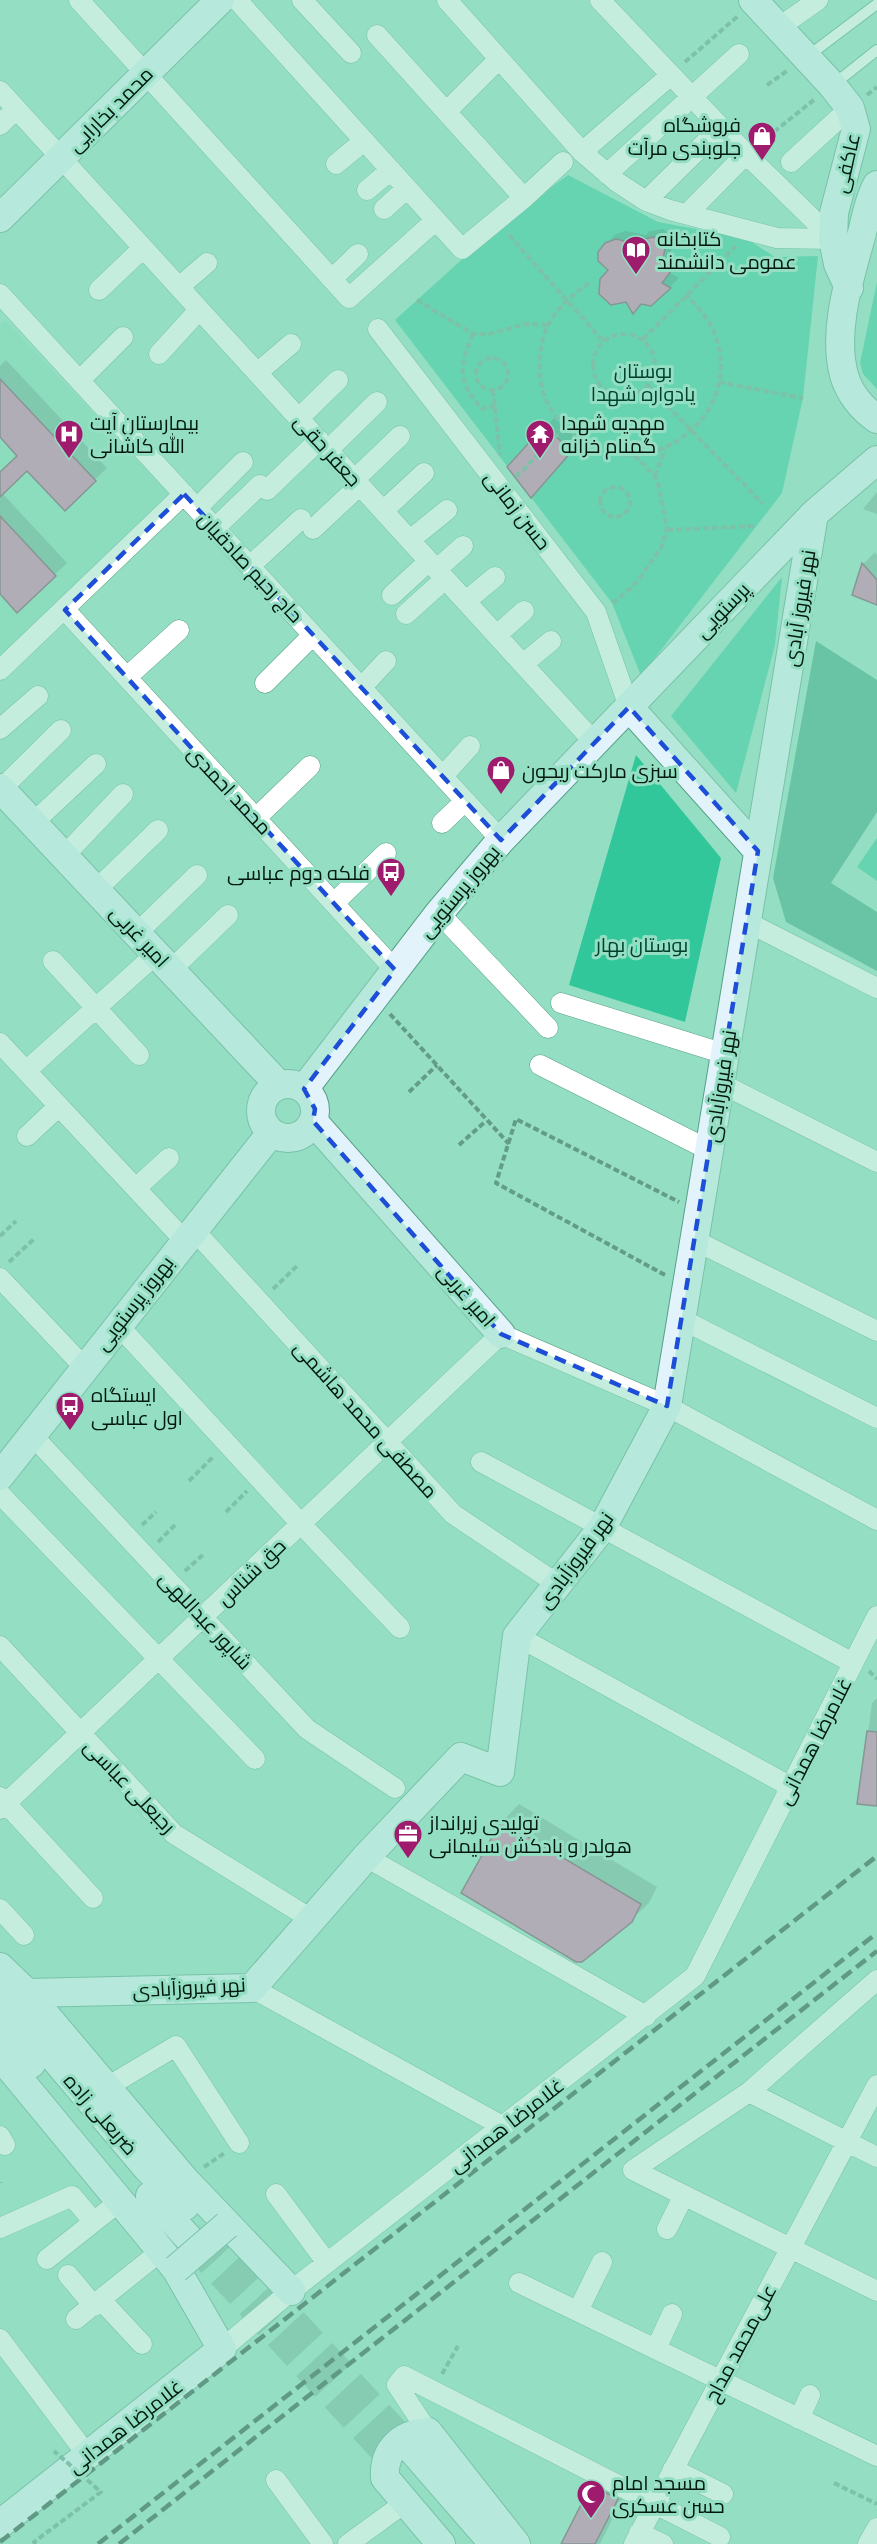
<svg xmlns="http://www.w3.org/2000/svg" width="877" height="2544" viewBox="0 0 877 2544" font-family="'Archivo Narrow',Cairo,sans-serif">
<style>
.built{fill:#83d9b9}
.green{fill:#31c79b}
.forest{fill:#36a482}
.shadow{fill:#0003}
.building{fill:#d672a7;stroke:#773f5c;stroke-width:1.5}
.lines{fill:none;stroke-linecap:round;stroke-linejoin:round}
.secondary-tunnel{stroke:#76b79f;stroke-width:28;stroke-dasharray:28 14;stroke-linecap:butt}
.lane-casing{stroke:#57a187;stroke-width:12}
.street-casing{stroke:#57a187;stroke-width:21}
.secondary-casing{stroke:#57a187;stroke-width:30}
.path{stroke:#639d87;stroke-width:4;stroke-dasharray:6 3;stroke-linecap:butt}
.lane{stroke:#fff;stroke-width:10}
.street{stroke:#fff;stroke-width:20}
.secondary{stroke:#e2f3fb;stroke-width:28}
.rail{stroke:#23473a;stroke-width:4.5;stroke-dasharray:12 6;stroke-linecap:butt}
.secondary-bridge-casing{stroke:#57a187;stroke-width:30;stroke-linecap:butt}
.path-bridge{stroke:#639d87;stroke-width:4;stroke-dasharray:6 3;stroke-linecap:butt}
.secondary-bridge{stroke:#e2f3fb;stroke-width:28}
.marked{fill:none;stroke:#1d4ed8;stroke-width:4.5;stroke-dasharray:12 8;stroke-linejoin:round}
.labels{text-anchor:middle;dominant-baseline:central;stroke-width:6;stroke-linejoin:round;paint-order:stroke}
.street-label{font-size:20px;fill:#00180f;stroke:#94dfc3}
.poi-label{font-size:20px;fill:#00180f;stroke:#94dfc3;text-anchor:start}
.park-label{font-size:20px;fill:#00402f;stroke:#94dfc3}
</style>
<rect width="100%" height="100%" fill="#94dfc3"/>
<path class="built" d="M5 320 169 494 0 657V325Z"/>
<path class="green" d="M568 175 658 222 745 238 775 257 818 256 803 398 782 493 641 676 612 603 395 320 500 225Z
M877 282V389L863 374 860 363Z
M782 577 775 645 736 793 671 716Z
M636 755 721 858 685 1022 569 985Z
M877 838V881L857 867Z"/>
<path class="forest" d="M816 641 877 680V812L831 883 877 912V971L786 922 773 878Z"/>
<path class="shadow" d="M664 229 673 240 670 257 679 262 670 273 679 278 650 305 627 301 610 270 606 244 616 234 626 231 646 235 650 231Z
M6 360 107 468 65 508 27 468 2 493 67 563 17 610 0 592V473L19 455 0 435V366Z
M554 418 580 441 540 487 509 467Z
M877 492V514L863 509Z
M875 552 877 555V603L854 594 863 564Z
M877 1698V1805L859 1802 872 1703Z
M519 1804 657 1887 649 1903 630 1921 502 1822Z
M604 2473 629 2486 600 2544H563L592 2486Z"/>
<path class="building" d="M654 237 665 249 661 266 671 271 662 283 671 288 651 306 641 304 633 314 626 302 611 305 599 294 600 279 608 270 598 261V252L605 243 616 239 637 244 640 240Z
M0 379 96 481 65 511 27 471 0 497V472L17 456 0 437Z
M544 426 572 451 531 498 507 467Z
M0 516 56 576 17 613 0 594Z
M862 563 877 580V605L852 595Z
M867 1731 877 1732V1806L857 1804Z
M501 1821 641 1904 632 1922 582 1962H576L461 1893Z
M591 2485 618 2499 595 2544H561Z"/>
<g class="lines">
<path class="secondary-tunnel" d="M208 2229 413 2451
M193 2243 396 2464"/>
<g class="lane-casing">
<path id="lane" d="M808 56 877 4
M833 85 877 50"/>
</g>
<g class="street-casing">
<path id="street" d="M79 0 349 298 436 220
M237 0 462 249 524 198 563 162
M302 0 351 53
M447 0 582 152 617 182 646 201 670 210 777 238 833 239
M600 0 746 154 833 239
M778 28 818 0
M377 35 524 198
M0 91 594 742
M446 112 499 59
M0 125 16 109
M582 152 671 75
M791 162 850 108
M336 164 364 141
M607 174 739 54
M367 190 391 170
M646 201 721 127
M384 209 407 188
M687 214 746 154
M332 279 358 254
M179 287 207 263
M99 290 143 248
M0 294 501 840
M378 329 596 612 629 707
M159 354 199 310
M257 373 291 344
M80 380 123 337
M299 418 338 380
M328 450 377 402
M355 479 400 436
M267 490 319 440
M197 508 243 462
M383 511 424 473
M215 528 260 485
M313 529 360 485
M410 540 447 510
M250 566 301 519
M437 569 463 546
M392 595 429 561
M466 601 495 577
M65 610 395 970
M406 614 445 579
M497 635 524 611
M523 664 551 641
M0 670 184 494
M127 677 179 630
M265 683 313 635
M361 688 386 661
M0 729 38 696
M443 776 470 746
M1 789 61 730
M256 818 310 766
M33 823 96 764
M442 823 465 801
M64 856 123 794
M96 890 158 830
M334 903 386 853
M439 913 548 1028
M747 922 877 988
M137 933 197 875
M53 961 139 1055
M171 970 228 915
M561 1003 725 1054
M0 1043 184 1240
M540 1065 709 1150
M26 1071 156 954
M720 1083 877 1162
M27 1136 59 1106
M136 1188 169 1158
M193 1229 453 1514 559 1585
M694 1240 877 1331
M0 1278 84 1367
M681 1319 877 1418
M118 1325 301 1524 400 1628
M32 1435 307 1729 395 1788
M481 1462 853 1663
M0 1494 255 1759
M517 1636 791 1787
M0 1646 174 1834 311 1919
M0 1797 93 1898
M0 1809 501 1334 667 1406 877 1520
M366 1857 646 2016
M0 1909 24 1935
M877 1980 749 2092 633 2170 877 2291
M252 1988 504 2127
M107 2087 176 2046 239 2143
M749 2092 877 2157
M0 2136 5 2145
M276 2194 327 2263
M0 2228 72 2196 93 2221
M667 2229 684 2195
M47 2259 120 2201
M68 2275 94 2306
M519 2283 877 2456
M101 2300 142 2344
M578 2311 602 2262
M76 2319 161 2251
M0 2339 88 2456
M222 2349 291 2291 695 1976 877 1616
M656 2349 672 2314
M799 2419 810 2395
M428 2432 397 2385 404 2376 720 2537
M673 2469 723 2494
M276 2480 323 2544
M639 2533 663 2544
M348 2544 406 2502
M634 2544 877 2085
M868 2544 877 2528"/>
</g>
<g class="secondary-casing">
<path id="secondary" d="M753 0 832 85 850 108 856 129 834 213 833 239 838 264 849 288
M877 185C869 199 866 217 862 233 850 277 832 330 844 375 849 393 862 409 877 419
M0 218 220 0
M629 707 758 851
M0 788 279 1085
M261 1111a27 27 0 1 1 54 0a27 27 0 1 1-54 0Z
M304 1089 439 913 501 840 814 514 877 460
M313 1121 501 1334
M0 1476 271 1133
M0 1967 27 1993 185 2180 291 2291
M27 1993 252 1988 366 1857 461 1757 500 1772 517 1636 602 1528 667 1406 814 514
M0 1994 147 2168 185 2206
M0 2030 31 2064
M0 2056 176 2269 222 2349 0 2524
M150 2196 193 2243
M413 2451 492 2542
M441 2544 385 2478C383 2450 401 2434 428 2432L516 2544"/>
</g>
<path class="path" d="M685 62 738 16
M767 85 787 71
M867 95 877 87
M760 143 815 99
M509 235 603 341
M589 283C555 307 537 330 540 373 541 394 550 412 564 426 635 501 756 417 711 326 706 315 694 304 686 294
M417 300 473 334H489L526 324 548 325
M593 365a31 31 0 1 1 62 0a31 31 0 1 1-62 0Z
M473 334C458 367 458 382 482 409L495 406
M643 339 736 246
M476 374a16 16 0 1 1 32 0a16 16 0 1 1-32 0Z
M719 382 803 398
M648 386 763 504
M493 390 500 455
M655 476 665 449
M516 477 565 427
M600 502a15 15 0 1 1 30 0a15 15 0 1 1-30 0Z
M667 530 756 526
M613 603 632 587 642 575 661 548 667 530 659 487 655 476 635 456
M390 1014 509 1144
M409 1092 437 1065
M459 1145 486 1121
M0 1236 16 1221
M9 1262 35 1238
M665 1275 496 1183 516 1119 679 1202
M273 1289 297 1266
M189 1481 214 1456
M226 1512 247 1491
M142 1525 156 1512
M158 1542 176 1524
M185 1571 205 1553
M869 1671 877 1679
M204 2167 226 2152
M0 2182V2183
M442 2374 458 2346
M834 2483 877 2504"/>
<use href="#lane" class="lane"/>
<use href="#street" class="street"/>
<use href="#secondary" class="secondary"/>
<path class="rail" d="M0 2542 877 1856
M98 2544 877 1933
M119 2544 877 1951"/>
<g class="secondary-bridge-casing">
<path id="secondary-bridge" d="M176 2269 227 2225"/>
</g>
<path class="path-bridge" d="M36 2544 34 2542 101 2492 54 2451"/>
<use href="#secondary-bridge" class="secondary-bridge"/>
</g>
<path d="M0 0H877V2544H0ZM184 494 501 840 629 707 758 851 667 1406 501 1334 313 1121 315 1109 304 1089 395 970 65 610Z" fill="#94dfc3" fill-opacity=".55" fill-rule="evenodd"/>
<path class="marked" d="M184 494 501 840 629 707 758 851 667 1406 501 1334 313 1121 315 1109 304 1089 395 970 65 610Z"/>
<defs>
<g id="shop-pin" transform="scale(1.5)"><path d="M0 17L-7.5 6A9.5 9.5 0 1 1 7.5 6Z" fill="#9e1b6d" stroke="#94dfc3"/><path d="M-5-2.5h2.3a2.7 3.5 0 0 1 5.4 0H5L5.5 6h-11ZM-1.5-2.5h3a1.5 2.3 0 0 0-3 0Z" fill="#fff"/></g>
<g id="library-pin" transform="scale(1.5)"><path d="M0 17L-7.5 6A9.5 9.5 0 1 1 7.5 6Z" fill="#9e1b6d" stroke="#94dfc3"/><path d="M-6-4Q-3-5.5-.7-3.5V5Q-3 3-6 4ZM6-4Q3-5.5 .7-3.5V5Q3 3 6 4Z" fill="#fff"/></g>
<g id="hospital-pin" transform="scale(1.5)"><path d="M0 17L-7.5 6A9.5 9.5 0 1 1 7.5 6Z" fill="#9e1b6d" stroke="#94dfc3"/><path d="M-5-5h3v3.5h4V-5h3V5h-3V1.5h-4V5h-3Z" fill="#fff"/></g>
<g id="temple-pin" transform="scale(1.5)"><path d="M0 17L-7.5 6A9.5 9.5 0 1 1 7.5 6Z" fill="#9e1b6d" stroke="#94dfc3"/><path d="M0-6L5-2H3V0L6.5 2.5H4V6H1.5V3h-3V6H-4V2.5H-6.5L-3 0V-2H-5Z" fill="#fff"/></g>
<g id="bus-pin" transform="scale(1.5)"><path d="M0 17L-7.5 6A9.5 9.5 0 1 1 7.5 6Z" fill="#9e1b6d" stroke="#94dfc3"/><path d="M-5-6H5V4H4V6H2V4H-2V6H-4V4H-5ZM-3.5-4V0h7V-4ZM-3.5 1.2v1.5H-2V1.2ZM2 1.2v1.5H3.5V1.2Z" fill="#fff"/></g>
<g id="office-pin" transform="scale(1.5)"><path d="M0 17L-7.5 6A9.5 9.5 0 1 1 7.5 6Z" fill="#9e1b6d" stroke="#94dfc3"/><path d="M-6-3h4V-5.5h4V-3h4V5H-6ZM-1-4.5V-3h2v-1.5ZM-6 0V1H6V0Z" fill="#fff"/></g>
<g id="mosque-pin" transform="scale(1.5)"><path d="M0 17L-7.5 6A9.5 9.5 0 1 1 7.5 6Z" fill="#9e1b6d" stroke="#94dfc3"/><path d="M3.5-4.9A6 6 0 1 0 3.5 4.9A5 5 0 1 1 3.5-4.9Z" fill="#fff"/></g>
</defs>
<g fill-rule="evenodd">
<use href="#shop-pin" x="762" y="136"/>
<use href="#library-pin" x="636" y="250"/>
<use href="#hospital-pin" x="69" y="434"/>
<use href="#temple-pin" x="540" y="434"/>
<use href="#shop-pin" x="501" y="770"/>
<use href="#bus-pin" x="391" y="872"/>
<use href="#bus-pin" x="70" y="1406"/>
<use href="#office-pin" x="408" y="1834"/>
<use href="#mosque-pin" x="591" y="2494"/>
</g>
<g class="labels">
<g class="street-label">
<text transform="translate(110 109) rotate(-45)">محمد بخارایی</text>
<text transform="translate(846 163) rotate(-77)">عاکفی</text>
<text transform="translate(328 450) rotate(48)">جعفر حقی</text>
<text transform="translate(518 510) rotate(52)">حسن زمانی</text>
<text transform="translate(251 567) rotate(47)">حاج رحیم صادقیان</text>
<text transform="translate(799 608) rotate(-81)">نهر فیروز آبادی</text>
<text transform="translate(722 610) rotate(-46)">پرستویی</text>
<text transform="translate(230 790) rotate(47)">محمد احمدی</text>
<text transform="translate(459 891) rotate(-50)">بهروز پرستویی</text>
<text transform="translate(140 936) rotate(47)">امیر غربی</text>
<text transform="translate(720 1086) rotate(-81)">نهر فیروزآبادی</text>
<text transform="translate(467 1295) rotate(49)">امیر غربی</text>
<text transform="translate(134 1303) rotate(-52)">بهروز پرستویی</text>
<text transform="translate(366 1419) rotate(48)">مصطفی محمد هاشمی</text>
<text transform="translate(575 1560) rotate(-54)">نهر فیروزآبادی</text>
<text transform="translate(251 1572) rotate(-44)">حق شناس</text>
<text transform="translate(206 1620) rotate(47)">شاپور عبداللهی</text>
<text transform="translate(814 1741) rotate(-63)">غلامرضا همدانی</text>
<text transform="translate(130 1786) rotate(46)">رجبعلی عباسی</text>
<text transform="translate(189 1987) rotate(-3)">نهر فیروزآبادی</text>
<text transform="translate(101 2114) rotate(49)">ضربعلی زاده</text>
<text transform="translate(506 2125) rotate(-38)">غلامرضا همدانی</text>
<text transform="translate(740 2343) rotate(-62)">علی‌محمد مداح</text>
<text transform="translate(125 2426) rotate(-38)">غلامرضا همدانی</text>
</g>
<g class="poi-label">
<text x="741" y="124" text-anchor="end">فروشگاه<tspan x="741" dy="23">جلوبندی مرآت</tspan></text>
<text x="657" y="238">کتابخانه<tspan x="657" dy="23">عمومی دانشمند</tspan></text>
<text x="90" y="422">بیمارستان آیت<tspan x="90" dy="23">الله کاشانی</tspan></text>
<text x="561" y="422">مهدیه شهدا<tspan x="561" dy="23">گمنام خزانه</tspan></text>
<text x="522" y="770">سبزی مارکت ریحون</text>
<text x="370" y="872" text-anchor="end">فلکه دوم عباسی</text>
<text x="91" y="1394">ایستگاه<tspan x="91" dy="23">اول عباسی</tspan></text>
<text x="429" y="1822">تولیدی زیرانداز<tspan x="429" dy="23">هولدر و بادکش سلیمانی</tspan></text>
<text x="612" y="2482">مسجد امام<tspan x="612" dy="23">حسن عسکری</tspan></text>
</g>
<g class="park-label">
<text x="643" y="370">بوستان<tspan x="643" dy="23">یادواره شهدا</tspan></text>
<text x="642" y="944">بوستان بهار</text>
</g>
</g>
</svg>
